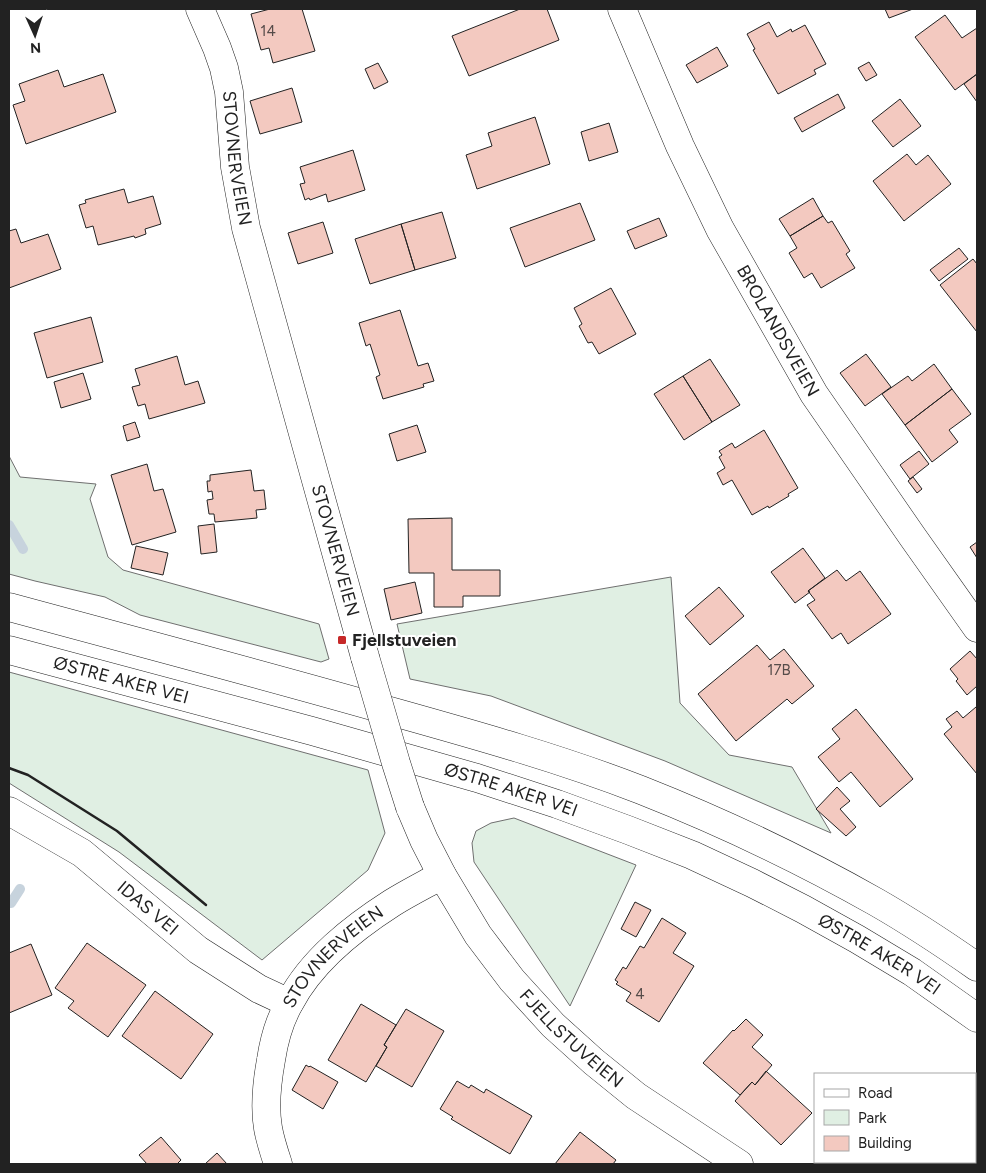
<svg xmlns="http://www.w3.org/2000/svg" width="986" height="1173" viewBox="0 0 986 1173" font-family="Figtree,sans-serif">
<style>
.green{fill:#e0efe3;stroke:#6f6f6f}
.lines{fill:none;stroke-linecap:round;stroke-linejoin:round}
.stream{stroke:#c7d3dd;stroke-width:10}
.building{fill:#f3c9c0;stroke:#222}
.street-casing{stroke:#222;stroke-width:29}
.secondary-casing{stroke:#222;stroke-width:29}
.highway-casing{stroke:#222;stroke-width:29}
.street{stroke:#fff;stroke-width:28}
.secondary{stroke:#fff;stroke-width:28}
.highway{stroke:#fff;stroke-width:28}
.secondary-bridge-casing{stroke:#222;stroke-width:29;stroke-linecap:butt}
.secondary-bridge{stroke:#fff;stroke-width:28}
.wall{stroke:#222;stroke-width:2.5}
.poi-dot{fill:#c62828;stroke:#fff;stroke-width:2}
.labels{text-anchor:middle;dominant-baseline:central;stroke-width:4;stroke-linejoin:round;paint-order:stroke}
.number-label{font-size:15px;fill:#564c4a}
.street-label{font-size:18px;fill:#222;stroke:#fff}
.poi-label{font-size:18px;font-weight:bold;fill:#222;stroke:#fff;text-anchor:start}
</style>
<rect width="100%" height="100%" fill="#fff"/>
<path class="green" d="M9 456 20 477 96 484 90 499 108 557 123 570 319 624 329 659 321 662 140 615 105 597 35 581 9 574Z
M671 577 680 703 729 755 792 767 831 833 665 761 491 696 410 679 397 624Z
M9 672 368 770 385 833 368 870 262 960 119 852 9 783Z
M514 818 636 865 570 1006 474 862 472 843 476 831 491 823Z"/>
<g class="lines">
<path class="stream" d="M9 525 23 549
M9 903H11L20 889"/>
</g>
<path class="building" d="M270 9H302L315 51 273 63 269 48 261 50 251 14Z
M520 9H547L559 40 469 76 452 36Z
M885 9H913L889 18Z
M945 15 962 38 977 28V74L955 90 915 37Z
M769 22 777 37 791 29 792 32 805 25 826 64 814 70 816 74 778 94 753 50 755 49 747 34Z
M717 47 728 66 697 83 686 65Z
M869 62 877 75 866 81 858 68Z
M378 63 388 82 374 89 365 69Z
M58 70 64 87 103 74 116 112 26 144 13 105 25 101 19 84Z
M977 74V102L964 84Z
M292 88 302 122 260 134 250 101Z
M838 94 845 108 802 132 794 118Z
M900 99 921 126 893 147 872 121Z
M535 117 550 164 477 189 466 155 492 146 488 133Z
M609 123 618 152 589 161 581 132Z
M353 150 365 190 328 202 326 194 310 200 309 198 305 200 300 184 305 183 300 167Z
M907 154 916 165 928 155 951 184 904 221 873 181Z
M124 189 128 203 153 196 161 224 145 229 146 234 135 238 134 236 98 245 93 226 86 228 79 205 86 203 85 200Z
M813 198 823 216 790 236 779 219Z
M580 203 595 240 525 267 510 228Z
M442 212 456 258 415 270 401 224Z
M823 216 828 223 832 221 850 251 846 254 855 268 821 288 812 273 804 278 789 253 797 248 790 236Z
M659 218 667 236 635 249 627 231Z
M323 222 333 253 298 264 288 233Z
M401 224 415 270 370 284 355 239Z
M16 229 21 243 48 234 61 269 9 288V231Z
M959 248 968 259 939 281 930 270Z
M973 259 977 264V332L940 285Z
M611 288 636 334 599 354 592 342 588 343 579 326 582 324 574 308Z
M400 310 418 366 428 363 434 381 423 384 424 387 383 399 376 377 380 375 370 344 366 346 359 323Z
M91 317 103 362 47 378 34 333Z
M866 354 891 387 865 406 840 373Z
M177 356 185 385 198 381 205 403 149 419 145 404 138 406 132 387 140 385 135 369Z
M710 359 740 405 712 422 683 376Z
M934 364 952 389 905 425 882 394 908 376 912 381Z
M83 373 91 399 61 408 54 382Z
M683 376 712 422 684 440 654 394Z
M952 389 971 414 949 430 958 442 932 462 905 425Z
M135 422 140 437 127 441 123 426Z
M417 425 426 452 397 461 389 434Z
M764 430 798 488 788 494 789 496 769 508 768 506 752 515 732 480 723 485 717 473 725 468 719 457 722 455 719 451 732 443 735 448Z
M919 451 929 464 910 479 900 465Z
M147 464 154 491 163 489 176 532 132 545 111 475Z
M251 470 254 491 264 490 266 509 256 510 257 518 215 522 214 514H209L207 500 213 499 212 491 208 492 207 481H210V475Z
M913 477 922 489 917 493 908 481Z
M452 518V570H500V596H463V607H434V573H409L408 519Z
M214 524 217 552 201 554 198 526Z
M977 542V558L970 547Z
M136 546 168 553 163 575 131 568Z
M803 548 825 578 808 591 810 592 795 603 771 572Z
M837 570 846 581 860 571 891 614 848 644 841 633 832 639 807 605 815 600 808 591Z
M415 582 422 613 391 620 384 589Z
M719 587 744 616 710 645 685 616Z
M757 645 770 660 784 649 814 686 792 704 787 699 736 741 698 694Z
M970 651 977 659V686L967 695 956 681 958 679 950 669Z
M976 707 977 709V774L944 734 952 727 946 719 957 711 963 718Z
M856 709 913 779 880 807 851 772 839 782 818 757 840 739 832 729Z
M837 787 850 801 840 809 856 827 846 836 816 809Z
M635 902 651 910 636 937 621 929Z
M662 918 686 933 673 953 694 966 659 1022 626 1001 631 993 616 984 618 982 615 980 623 967 626 969 640 946 644 948Z
M87 943 146 985 108 1037 68 1008 74 1001 55 988Z
M31 944 52 995 9 1013V953Z
M155 991 213 1034 181 1079 122 1036Z
M361 1004 396 1025 384 1045 387 1047 366 1082 328 1060Z
M406 1009 444 1031 412 1087 376 1066 387 1047 384 1045Z
M746 1019 763 1035 752 1047 772 1065 755 1085 752 1082 740 1095 703 1063 733 1030 734 1031Z
M306 1065 309 1067 310 1066 338 1082 323 1109 292 1090Z
M766 1071 812 1113 781 1145 735 1101 752 1082 755 1085Z
M457 1081 469 1088 471 1085 484 1093 486 1089 532 1116 510 1154 451 1119 453 1117 440 1109Z
M580 1132 616 1160 613 1164H555Z
M161 1137 181 1160 177 1164H147L139 1155Z
M217 1153 227 1164H205Z
M882 1162H928L930 1164H878Z"/>
<g class="lines">
<g class="street-casing">
<g id="street">
<path id="s1" d="M622 9 680 146 720 229 814 394 912 536 977 628"/>
<path id="s2" d="M9 811 82 853 198 950 259 989 289 1003"/>
</g>
</g>
<g class="secondary-casing">
<g id="secondary">
<path id="s3" d="M200 9 217 48 224 68 229 92 235 167 246 228 365 657"/>
<path id="s4" d="M410 807 424 840 442 875 478 935 512 980 553 1025 594 1062 636 1096 739 1164"/>
<path id="s5" d="M278 1164C274 1152 270 1140 268 1128 264 1105 267 1082 271 1060 274 1040 280 1019 290 1002 312 960 353 928 392 903 408 893 426 884 442 875"/>
</g>
</g>
<g class="highway-casing">
<g id="highway">
<path d="M9 607C138 642 268 676 397 713 479 736 561 759 641 790 722 822 800 859 876 902 911 922 944 944 977 967"/>
<path id="s6" d="M9 650 312 731 477 778 557 804 628 830 692 855 752 883 803 909 857 939 912 972 977 1018"/>
</g>
</g>
<use href="#street" class="street"/>
<use href="#secondary" class="secondary"/>
<use href="#highway" class="highway"/>
<g class="secondary-bridge-casing">
<path id="secondary-bridge" d="M365 657 396 763 410 807"/>
</g>
<use href="#secondary-bridge" class="secondary-bridge"/>
<path class="wall" d="M9 768 28 775 117 831 206 905"/>
</g>
<rect class="poi-dot" x="337" y="635" width="10" height="10" rx="2.5"/>
<g class="labels">
<g class="number-label">
<text x="268" y="31">14</text>
<text x="779" y="670">17B</text>
<text x="640" y="994">4</text>
</g>
<g class="street-label">
<text stroke="none"><textPath href="#s3" startOffset="155">STOVNERVEIEN</textPath></text>
<text stroke="none"><textPath href="#s1" startOffset="358">BROLANDSVEIEN</textPath></text>
<text stroke="none"><textPath href="#s3" startOffset="560">STOVNERVEIEN</textPath></text>
<text stroke="none"><textPath href="#s6" startOffset="116">ØSTRE AKER VEI</textPath></text>
<text stroke="none"><textPath href="#s6" startOffset="521">ØSTRE AKER VEI</textPath></text>
<text stroke="none"><textPath href="#s2" startOffset="170">IDAS VEI</textPath></text>
<text stroke="none"><textPath href="#s6" startOffset="926">ØSTRE AKER VEI</textPath></text>
<text stroke="none"><textPath href="#s5" startOffset="230">STOVNERVEIEN</textPath></text>
<text stroke="none"><textPath href="#s4" startOffset="285">FJELLSTUVEIEN</textPath></text>
</g>
<g class="poi-label">
<text x="352" y="640">Fjellstuveien</text>
</g>
</g>
<rect width="986" height="1173" fill="none" stroke="#222222" stroke-width="20"/>
<rect x="814" y="1073" width="162" height="90" fill="#ffffff" stroke="#a7a7a7"/>
<rect x="824" y="1089" width="25" height="8" fill="#ffffff" stroke="#a7a7a7"/>
<text x="858" y="1098" font-size="15" fill="#222222">Road</text>
<rect x="824" y="1110" width="25" height="15" fill="#e0efe3" stroke="#a7a7a7"/>
<text x="858" y="1123" font-size="15" fill="#222222">Park</text>
<rect x="824" y="1136" width="25" height="15" fill="#f3c9c0" stroke="#a7a7a7"/>
<text x="858" y="1148" font-size="15" fill="#222222">Building</text>
<g transform="translate(35 35) rotate(177)" stroke="#ffffff" stroke-width="4" paint-order="stroke">
<path d="M0-4L9 19L0 12L-9 19Z" fill="#222222"/>
<text y="-8" font-size="14" font-weight="bold" text-anchor="middle" fill="#222222">N</text>
</g>
</svg>
